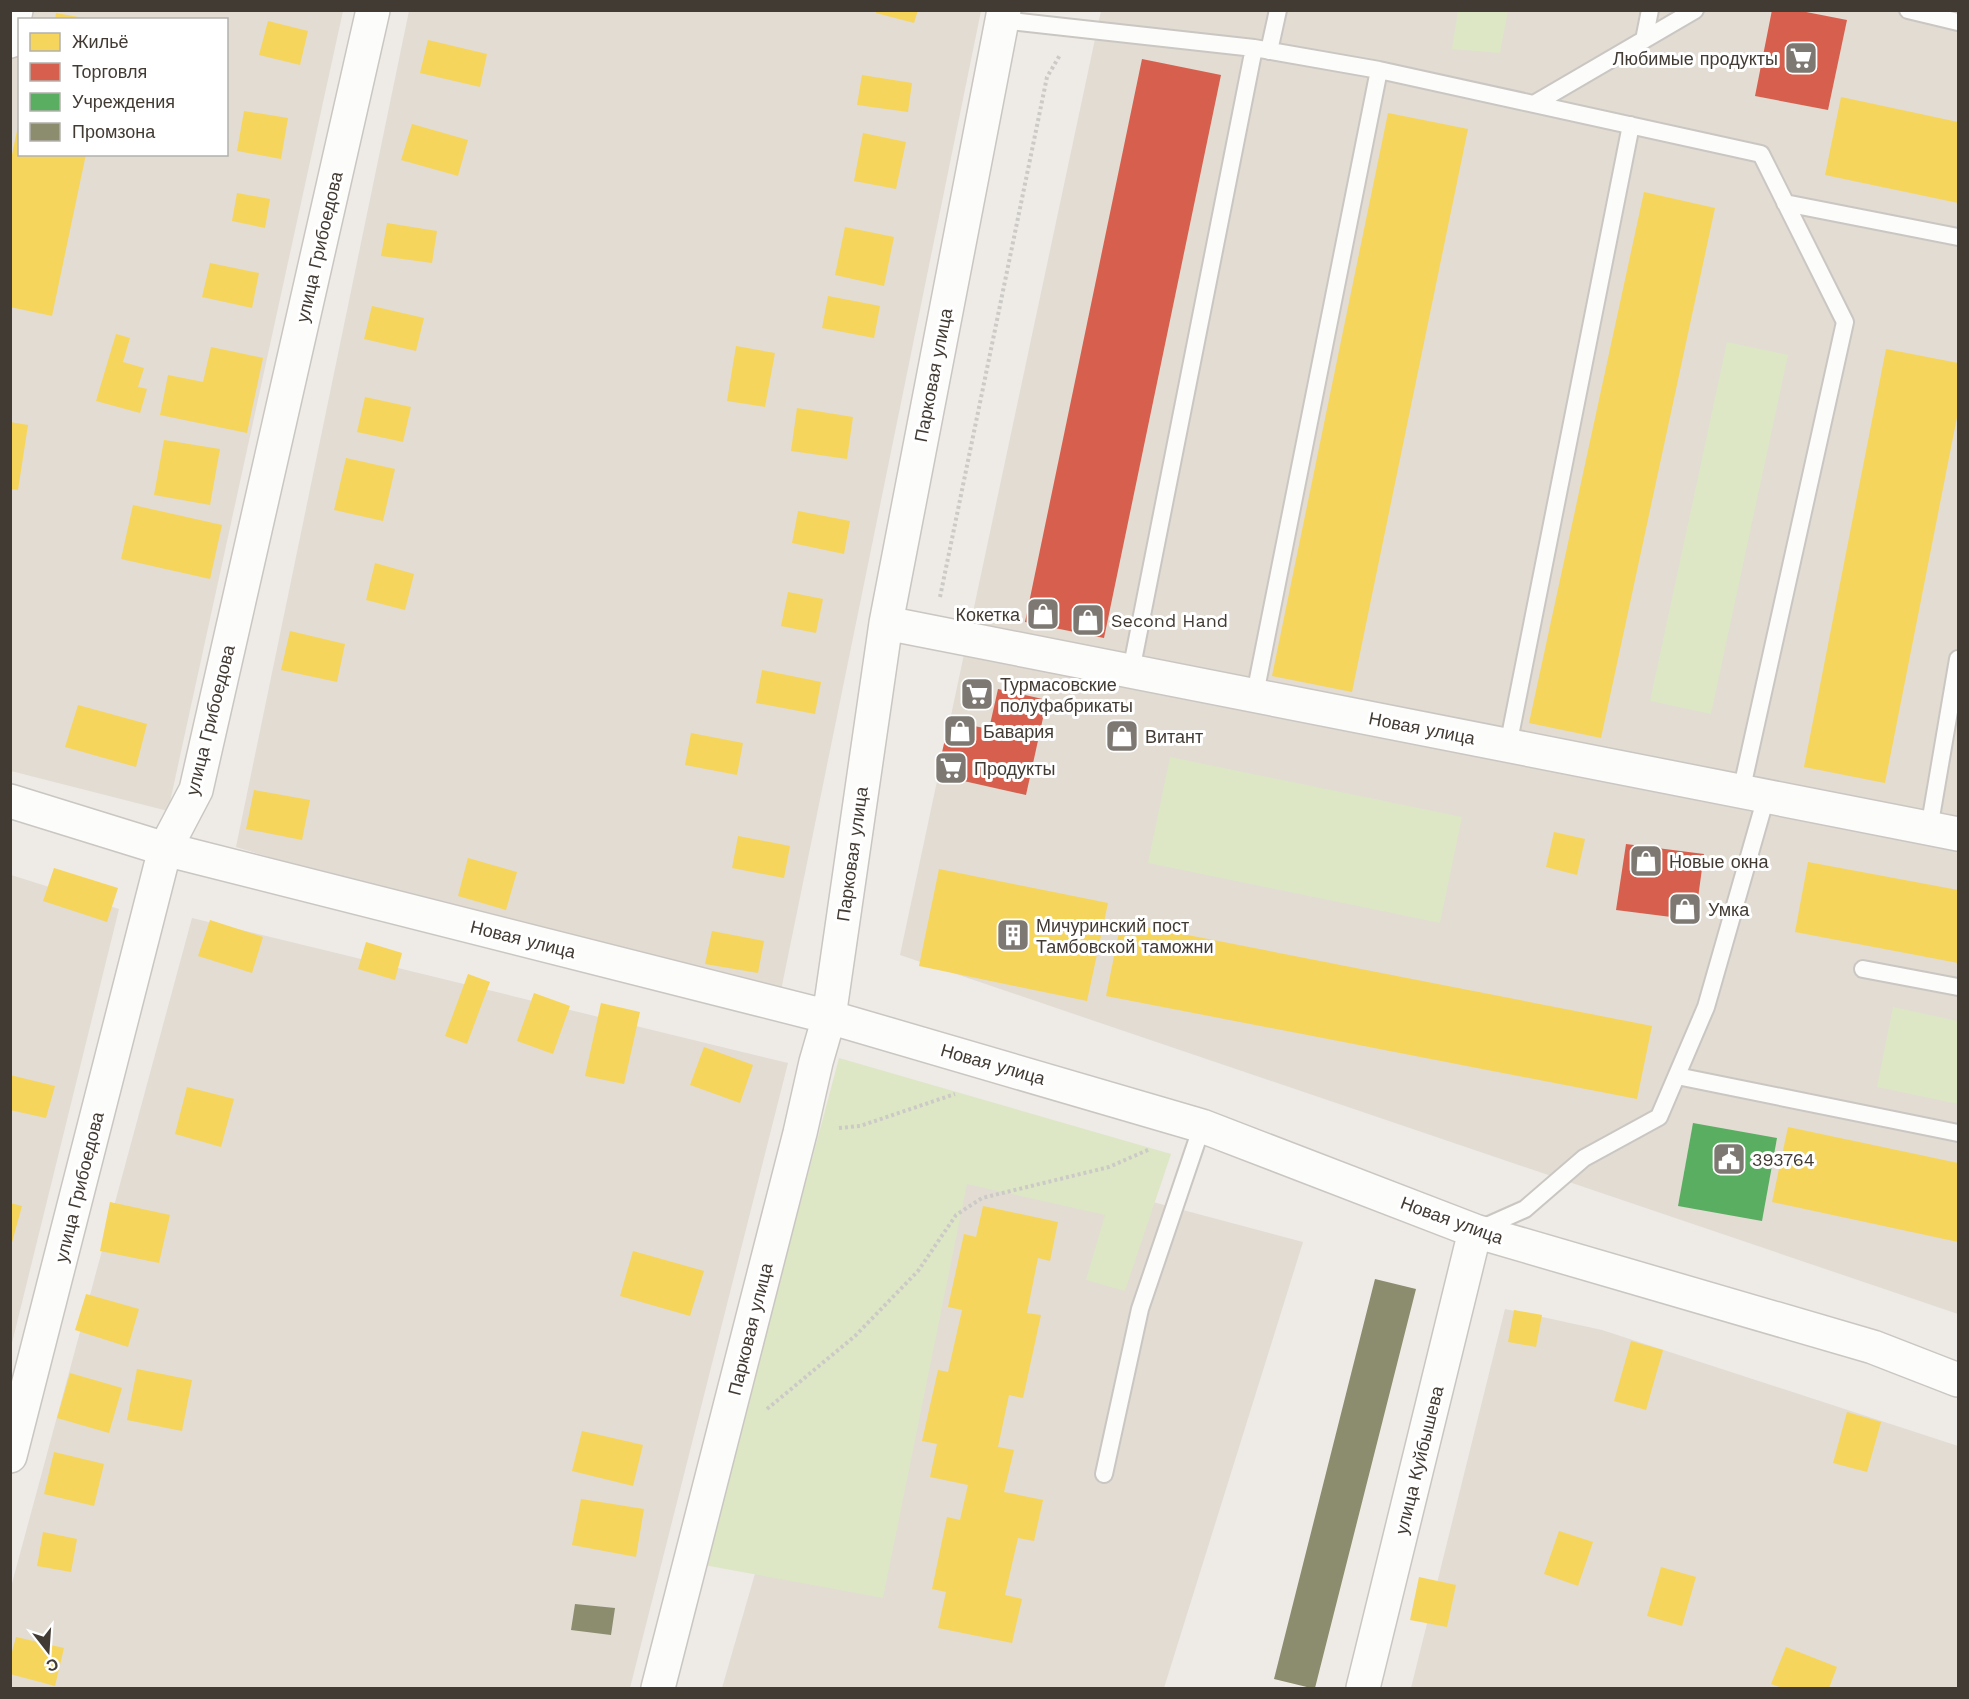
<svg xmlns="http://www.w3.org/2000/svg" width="1969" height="1699" viewBox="0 0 1969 1699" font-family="'Work Sans',sans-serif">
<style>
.residential{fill:#e2dcd3;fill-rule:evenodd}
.green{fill:#dde7c6}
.homes{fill:#f6d55c}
.shops{fill:#d6604d}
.public{fill:#5aae61}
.industry{fill:#8c8c6e}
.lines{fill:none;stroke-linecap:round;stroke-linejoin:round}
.service-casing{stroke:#cac6c2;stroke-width:20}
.minor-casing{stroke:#cac6c2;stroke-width:36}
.path{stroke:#cccac6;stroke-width:4;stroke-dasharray:3 3;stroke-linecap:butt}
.service{stroke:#fcfcfb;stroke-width:16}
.minor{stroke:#fcfcfb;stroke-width:33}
.labels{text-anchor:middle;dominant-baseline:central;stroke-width:6;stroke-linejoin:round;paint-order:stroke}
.poi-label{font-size:18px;fill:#423b33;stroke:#fff;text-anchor:start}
.street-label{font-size:18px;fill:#423b33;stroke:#fff}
</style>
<rect width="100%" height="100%" fill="#eeeae6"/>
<path class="residential" d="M10 11H343L168 811 11 771ZM20 20H226V154H20Z
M409 11H981L777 1010 236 847Z
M1101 11H1958V1314L900 955Z
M11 875 119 909 11 1347Z
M192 918 788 1063 630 1688H11V1587Z
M883 1130 1303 1242 1164 1688H722Z
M1505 1309 1602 1330 1958 1446V1688H1411Z"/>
<path class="green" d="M1458 10 1508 11 1500 53 1452 49Z
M1727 342 1788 355 1711 714 1650 701Z
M1170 757 1462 817 1440 923 1148 863Z
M1893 1007 1958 1021V1104L1877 1087Z
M839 1058 1171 1154 1125 1291 1086 1280 1105 1215 967 1184 883 1598 704 1565Z"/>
<path class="homes" d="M877 10H918L914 23 876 13Z
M56 13 84 18V20H55Z
M268 21 308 31 300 65 259 55Z
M428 40 487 54 480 87 420 73Z
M862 75 912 83 908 112 857 105Z
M1841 97 1958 122V203L1825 175Z
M244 111 288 118 281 159 237 151Z
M1388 113 1468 129 1352 692 1272 676Z
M412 124 468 140 458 176 401 160Z
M18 126 20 154H86L52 316 10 307V164Z
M863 133 906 142 896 189 854 181Z
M1644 192 1715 208 1601 738 1529 723Z
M237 193 270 199 265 228 232 221Z
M387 223 437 231 432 263 381 256Z
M845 227 894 237 884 286 835 275Z
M210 263 259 273 252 308 202 297Z
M828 296 880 306 874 338 822 328Z
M372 306 424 318 416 351 364 339Z
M116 334 130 338 123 362 144 368 138 387 147 389 140 413 96 401Z
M736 346 775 353 765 407 727 401Z
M211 347 263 358 247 433 160 415 168 375 203 382Z
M1886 349 1958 363V412L1885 783 1804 767Z
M365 397 411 407 403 442 357 432Z
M797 408 853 417 847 459 791 451Z
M10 422 28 425 18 490 10 489Z
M164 440 220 449 210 505 154 495Z
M346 458 395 469 383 521 334 510Z
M133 505 222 525 210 579 121 559Z
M798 511 850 521 844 554 792 543Z
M375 563 414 574 405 610 366 600Z
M788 592 823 599 816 633 781 626Z
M290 631 345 644 337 682 281 670Z
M762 670 821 682 815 714 756 703Z
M78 705 147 724 136 767 65 747Z
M691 733 743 743 737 775 685 765Z
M254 790 310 800 302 840 246 829Z
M1554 832 1585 839 1577 875 1546 867Z
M738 836 790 846 784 878 732 868Z
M468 858 517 872 506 910 458 896Z
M1808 862 1958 890V963L1795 932Z
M54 868 118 888 107 922 43 901Z
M939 869 1108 903 1087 1001 919 966Z
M210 920 263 937 252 973 198 956Z
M1121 922 1652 1026 1637 1099 1106 996Z
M712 931 764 941 758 973 705 964Z
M366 942 402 953 395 980 358 969Z
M468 974 490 982 467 1044 445 1036Z
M534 993 570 1006 553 1054 517 1041Z
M601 1003 640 1012 624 1084 585 1076Z
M704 1047 753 1065 740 1103 690 1085Z
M10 1075 55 1086 46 1118 10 1110Z
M187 1087 234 1099 221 1147 175 1134Z
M1788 1127 1958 1163V1242L1772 1202Z
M110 1202 170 1215 159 1263 100 1251Z
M10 1203 22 1206 11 1246H10Z
M983 1206 1058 1222 1050 1261 1038 1258 1027 1313 1041 1315 1023 1398 1009 1395 998 1447 1014 1450 1004 1492 1043 1500 1034 1541 1018 1538 1005 1595 1022 1599 1012 1643 938 1628 946 1592 932 1589 947 1517 960 1520 968 1485 930 1477 937 1444 922 1441 938 1370 948 1372 962 1310 948 1307 964 1234 976 1237Z
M633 1251 704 1271 690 1316 620 1296Z
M86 1294 139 1309 128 1347 75 1330Z
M1514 1310 1542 1315 1536 1347 1508 1342Z
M1631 1341 1663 1350 1646 1410 1614 1401Z
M137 1369 192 1380 182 1431 127 1420Z
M70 1373 122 1388 109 1433 57 1418Z
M1847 1412 1881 1422 1867 1472 1833 1463Z
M582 1431 643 1445 633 1486 572 1471Z
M54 1452 104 1464 94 1506 44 1494Z
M581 1499 644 1509 636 1557 572 1545Z
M1559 1531 1593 1542 1578 1586 1544 1574Z
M43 1532 77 1539 71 1572 37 1566Z
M1661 1567 1696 1577 1682 1626 1647 1616Z
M1419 1577 1456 1585 1447 1627 1410 1620Z
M16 1637 64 1648 55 1686 10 1674V1659Z
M1786 1647 1837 1667 1829 1688H1783L1771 1684Z"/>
<path class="shops" d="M1772 10H1796L1847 20 1828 110 1755 96Z
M1142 59 1221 75 1104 638 1025 622Z
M998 689 1047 700 1026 795 937 775 949 721 989 729Z
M1626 844 1704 854 1695 920 1616 910Z"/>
<path class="public" d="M1693 1123 1777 1138 1762 1221 1678 1206Z"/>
<path class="industry" d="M1375 1279 1416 1289 1315 1688H1311L1274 1679Z
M575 1604 615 1608 611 1635 571 1630Z"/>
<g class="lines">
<g class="service-casing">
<path id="service" d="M1908 10 1958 22
M1001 20 1254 48 1379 70 1761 154 1845 322 1741 792
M1644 40 1650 10
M1269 51 1278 10
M1534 104 1695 10
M1785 203 1958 237
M1131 671 1254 48
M1255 694 1379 70
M1508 746 1631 125
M1929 829 1958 659
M1863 969 1958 987
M1677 1076 1958 1133
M1480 1229 1525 1209 1584 1158 1659 1117 1706 1007 1766 797
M1104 1474 1140 1309 1202 1126"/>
</g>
<g class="minor-casing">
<path id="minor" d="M10 41 16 10
M886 623 1958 834
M10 801 165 849 829 1017 1202 1126 1475 1231 1873 1347 1958 1380
M10 1456 165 849 196 790 373 10
M658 1688 800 1133 816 1062 829 1017 886 623 1004 10
M1363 1688 1475 1231"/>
</g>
<path class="path" d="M940 597 1047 77 1060 55
M839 1128 860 1126 955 1094
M767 1409 855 1336 918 1271 956 1215 982 1198 1109 1167 1150 1149"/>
<use href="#service" class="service"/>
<use href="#minor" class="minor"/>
</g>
<defs>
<g id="supermarket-square" transform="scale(1.725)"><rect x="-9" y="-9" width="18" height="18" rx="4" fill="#7e7872" stroke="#fff"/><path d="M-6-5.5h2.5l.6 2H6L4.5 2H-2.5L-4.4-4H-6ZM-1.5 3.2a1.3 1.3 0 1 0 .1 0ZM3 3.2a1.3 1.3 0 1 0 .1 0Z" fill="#fff"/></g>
<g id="shop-square" transform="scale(1.725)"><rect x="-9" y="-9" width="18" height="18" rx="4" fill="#7e7872" stroke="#fff"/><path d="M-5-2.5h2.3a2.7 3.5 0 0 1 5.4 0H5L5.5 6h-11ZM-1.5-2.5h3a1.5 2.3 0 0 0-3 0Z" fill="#fff"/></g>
<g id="building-square" transform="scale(1.725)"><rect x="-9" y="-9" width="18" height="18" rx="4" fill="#7e7872" stroke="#fff"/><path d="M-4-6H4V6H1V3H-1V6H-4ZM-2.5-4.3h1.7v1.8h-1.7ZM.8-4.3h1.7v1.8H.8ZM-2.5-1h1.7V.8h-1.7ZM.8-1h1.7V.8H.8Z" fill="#fff"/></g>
<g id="civic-square" transform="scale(1.725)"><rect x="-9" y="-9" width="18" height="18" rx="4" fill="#7e7872" stroke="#fff"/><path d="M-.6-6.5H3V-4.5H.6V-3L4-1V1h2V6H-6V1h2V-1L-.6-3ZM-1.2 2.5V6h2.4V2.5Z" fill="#fff"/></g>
</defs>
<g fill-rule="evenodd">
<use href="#supermarket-square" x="1801" y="58"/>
<use href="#shop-square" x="1043" y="614"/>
<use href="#shop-square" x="1088" y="620"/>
<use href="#supermarket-square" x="977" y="694"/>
<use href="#shop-square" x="960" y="731"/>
<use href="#shop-square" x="1122" y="736"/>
<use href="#supermarket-square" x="951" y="768"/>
<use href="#shop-square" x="1646" y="861"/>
<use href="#shop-square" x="1685" y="909"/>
<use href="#building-square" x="1013" y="935"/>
<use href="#civic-square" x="1729" y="1159"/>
</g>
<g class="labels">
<g class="poi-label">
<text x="1778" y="58" text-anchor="end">Любимые продукты</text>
<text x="1020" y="614" text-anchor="end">Кокетка</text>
<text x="1111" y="620">Second Hand</text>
<text x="1000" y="684">Турмасовские<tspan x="1000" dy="21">полуфабрикаты</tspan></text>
<text x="983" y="731">Бавария</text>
<text x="1145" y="736">Витант</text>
<text x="974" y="768">Продукты</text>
<text x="1669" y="861">Новые окна</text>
<text x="1708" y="909">Умка</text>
<text x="1036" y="925">Мичуринский пост<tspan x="1036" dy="21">Тамбовской таможни</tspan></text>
<text x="1752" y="1159">393764</text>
</g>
<g class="street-label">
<text transform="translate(319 247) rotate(-77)">улица Грибоедова</text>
<text transform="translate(933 375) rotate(-79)">Парковая улица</text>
<text transform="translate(210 720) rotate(-76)">улица Грибоедова</text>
<text transform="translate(1422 728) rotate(11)">Новая улица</text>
<text transform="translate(852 854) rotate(-82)">Парковая улица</text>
<text transform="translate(523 939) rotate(14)">Новая улица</text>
<text transform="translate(993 1064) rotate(16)">Новая улица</text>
<text transform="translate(79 1187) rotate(-76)">улица Грибоедова</text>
<text transform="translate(1452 1220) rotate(20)">Новая улица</text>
<text transform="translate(750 1329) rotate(-76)">Парковая улица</text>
<text transform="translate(1419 1460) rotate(-76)">улица Куйбышева</text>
</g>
</g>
<rect width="1969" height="1699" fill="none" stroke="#423b33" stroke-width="24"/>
<rect x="18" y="18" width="210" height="138" fill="#ffffff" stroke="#b3b1ad" stroke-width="1.5"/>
<rect x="30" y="33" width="30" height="18" fill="#f6d55c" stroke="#b3b1ad" stroke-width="1.5"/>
<text x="72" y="48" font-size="18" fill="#423b33">Жильё</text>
<rect x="30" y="63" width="30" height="18" fill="#d6604d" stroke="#b3b1ad" stroke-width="1.5"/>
<text x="72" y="78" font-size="18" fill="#423b33">Торговля</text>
<rect x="30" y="93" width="30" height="18" fill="#5aae61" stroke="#b3b1ad" stroke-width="1.5"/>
<text x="72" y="108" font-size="18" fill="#423b33">Учреждения</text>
<rect x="30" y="123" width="30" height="18" fill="#8c8c6e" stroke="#b3b1ad" stroke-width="1.5"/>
<text x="72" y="138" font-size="18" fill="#423b33">Промзона</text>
<g transform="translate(48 1651) rotate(163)" stroke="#ffffff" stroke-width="4.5" paint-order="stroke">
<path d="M0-4.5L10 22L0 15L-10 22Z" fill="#423b33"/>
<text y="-9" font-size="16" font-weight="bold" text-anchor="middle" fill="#423b33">С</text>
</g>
</svg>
